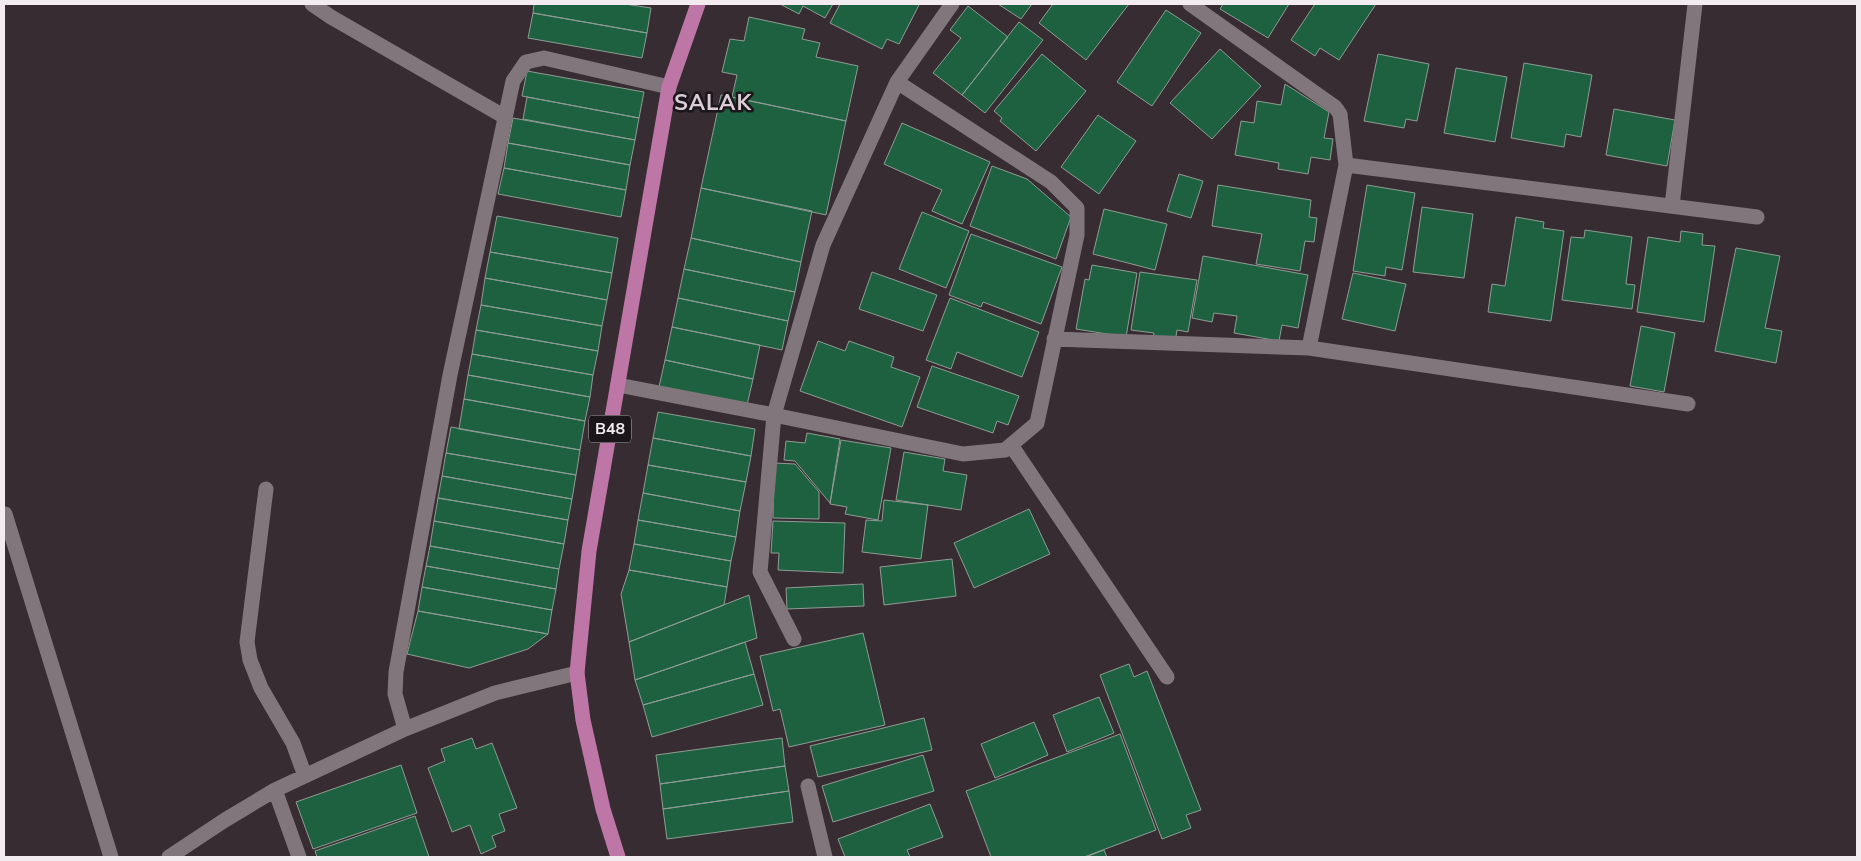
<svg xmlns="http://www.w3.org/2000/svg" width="1861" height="861" viewBox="0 0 1861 861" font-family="'Nunito Sans',sans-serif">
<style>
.building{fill:#1e6141;stroke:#8f9c94}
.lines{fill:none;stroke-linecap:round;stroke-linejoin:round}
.minor{stroke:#82767d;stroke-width:15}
.major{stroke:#bd76a6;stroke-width:15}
.labels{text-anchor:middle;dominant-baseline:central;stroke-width:5;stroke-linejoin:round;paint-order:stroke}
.shield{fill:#1a1619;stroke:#b1abaf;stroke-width:1}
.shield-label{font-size:16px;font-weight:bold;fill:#f2ebef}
.district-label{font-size:22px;font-weight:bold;letter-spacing:1px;fill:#dbcdd6;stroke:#1a1619}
</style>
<rect width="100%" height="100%" fill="#362c32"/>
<path class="building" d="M534 4H625L651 8 647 33 533 13Z
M780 4H833L825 18 803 6 799 14Z
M840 4H916L919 5 899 44 887 39 882 49 830 23Z
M998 4H1032L1021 19Z
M1053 4H1129L1086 60 1039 23Z
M1223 4H1289L1268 38 1220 9Z
M1315 4H1376L1339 60 1320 48 1315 56 1291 40Z
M968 6 1008 37 962 95 933 73 961 38 950 30Z
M1166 10 1201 33 1152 106 1117 82Z
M533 13 647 33 642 58 528 38Z
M749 17 805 29 802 39 820 43 816 57 858 66 846 121 732 97 737 75 722 72 730 39 744 41Z
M1019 22 1043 40 985 113 962 95Z
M1220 49 1261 86 1212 139 1170 103Z
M1042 54 1086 91 1036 151 1000 121 1002 118 994 111Z
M1378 54 1429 64 1417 121 1406 119 1404 128 1364 121Z
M1524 63 1592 75 1581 137 1566 134 1564 147 1511 138Z
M1456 68 1507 77 1495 142 1444 133Z
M527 71 644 92 639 118 522 96Z
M1285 84 1329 112 1324 138 1333 139 1330 160 1311 157 1308 174 1278 169 1279 163 1235 155 1241 121 1254 123 1257 101 1281 105Z
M721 95 846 121 826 215 701 188Z
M527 97 639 118 635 140 523 119Z
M1614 109 1675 120 1667 166 1606 155Z
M1098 115 1136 141 1099 194 1061 167Z
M513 118 635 140 630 165 508 143Z
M902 123 990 162 962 224 932 211 942 190 884 164Z
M508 143 630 165 626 190 504 168Z
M992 166 1027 179 1071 217 1056 259 970 226Z
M504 168 626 190 621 217 498 194Z
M1179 174 1203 181 1191 218 1167 211Z
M1218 185 1311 200 1309 217 1317 218 1314 242 1305 241 1300 271 1256 264 1262 234 1212 226Z
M1367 185 1415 193 1402 270 1386 267 1385 276 1353 271Z
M701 188 812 211 801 262 691 238Z
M1422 207 1473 214 1464 278 1413 272Z
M1104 209 1167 224 1155 270 1093 254Z
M922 212 969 231 946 288 899 269Z
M497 216 618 238 612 273 490 252Z
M1516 217 1544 222 1543 228 1564 231 1551 321 1488 312 1492 284 1505 286Z
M1585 230 1632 237 1626 284 1635 285 1632 309 1562 300 1571 237 1584 238Z
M1681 231 1703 234 1702 245 1715 246 1704 322 1637 312 1648 237 1680 242Z
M971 234 1062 267 1041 324 983 302 981 307 949 295Z
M691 238 801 262 795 292 684 269Z
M1736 248 1780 256 1765 328 1782 331 1776 363 1715 351Z
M490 252 612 273 607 300 485 278Z
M1203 256 1308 275 1298 328 1282 325 1279 341 1234 333 1237 316 1214 313 1212 322 1192 318Z
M1092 265 1137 273 1126 337 1076 329 1085 279 1089 280Z
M684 269 795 292 788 321 678 298Z
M872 272 937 295 923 331 859 309Z
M1140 272 1197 280 1188 332 1177 330 1175 343 1153 339 1154 333 1131 330Z
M1353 273 1406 284 1395 331 1342 319Z
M485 278 607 300 602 326 481 305Z
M678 298 788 321 782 350 672 327Z
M950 298 1039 332 1022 377 957 352 951 369 926 360Z
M481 305 602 326 598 351 476 330Z
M1641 326 1675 333 1664 392 1630 386Z
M672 327 760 345 753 379 665 360Z
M476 330 598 351 593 375 472 354Z
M818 341 845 351 849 341 894 357 891 367 920 377 902 427 800 391Z
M472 354 593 375 590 397 468 375Z
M665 360 753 379 747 405 659 387Z
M932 366 1019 396 1008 425 997 421 993 433 917 407Z
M468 375 590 397 585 421 464 399Z
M464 399 585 421 580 450 459 429Z
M658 412 755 429 751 456 653 438Z
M451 427 580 450 576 475 446 453Z
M807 433 840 439 830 503 795 461 784 460 786 441 805 443Z
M653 438 751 456 746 482 648 465Z
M841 440 891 448 878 520 845 514 847 507 830 504Z
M904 452 945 459 943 471 967 475 961 510 896 500Z
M446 453 576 475 572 499 442 476Z
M774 463 795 464 819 492V519L773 518Z
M648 465 746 482 740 511 643 493Z
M442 476 572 499 568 520 438 498Z
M643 493 740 511 736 537 638 520Z
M438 498 568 520 564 544 434 521Z
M884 500 928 505 921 559 862 552 866 520 882 521Z
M1029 509 1050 554 974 588 954 543Z
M638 520 736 537 731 561 634 544Z
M434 521 564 544 559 569 430 546Z
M773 521 845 523 843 573 778 570 779 553H771Z
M634 544 731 561 727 587 629 570Z
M430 546 559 569 556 589 426 566Z
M952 559 956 596 884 605 880 567Z
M426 566 556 589 552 610 422 587Z
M629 570 727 587 724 605 629 642 621 594Z
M863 584 864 606 787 609 786 588Z
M422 587 552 610 548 634 418 611Z
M749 595 757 638 635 680 629 642Z
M418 611 548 634 528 649 469 668 407 654Z
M863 633 885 725 789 747 780 709 773 711 760 656Z
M745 642 754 674 643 705 635 680Z
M1129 664 1134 677 1147 671 1201 810 1186 815 1191 828 1162 839 1100 675Z
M754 674 763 705 652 737 643 705Z
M1099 697 1114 733 1067 752 1053 715Z
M924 718 932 750 818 777 810 746Z
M1034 722 1048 755 995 778 981 744Z
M1120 734 1156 830 1084 857H991L966 791Z
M472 738 476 749 492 743 517 808 499 814 505 831 492 836 496 847 481 854 470 825 452 832 428 768 445 761 441 749Z
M782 738 785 766 660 784 656 755Z
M923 755 934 791 833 822 822 786Z
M401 765 417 813 313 849 296 802Z
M785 766 789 791 663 809 660 784Z
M789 791 793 822 667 839 663 809Z
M930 804 943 837 907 850 910 857H845L838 839Z
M415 816 429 857H317L315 851Z
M1104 850 1107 857H1086Z"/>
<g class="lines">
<path class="minor" d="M312 4 331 17 505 117
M1190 4 1335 107 1340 114 1346 165 1757 217
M1672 206 1695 4
M1054 339 1309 348 1688 404
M1309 348 1346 165
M618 385 774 415 963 454 1005 450 1037 423 1077 235V208L1051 182 897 82
M1011 445 1167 677
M266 489 247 642 250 660 261 688 293 743 305 776
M5 514 111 857
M794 639 760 572 774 415 823 245 897 82 952 4
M405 729 395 694 396 672 450 375 513 81 526 62 544 58 669 87
M808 786 825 857
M275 790 299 857
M169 857 225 820 275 790 405 729 495 693 577 673"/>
<path class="major" d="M618 857 603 809 583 720 577 673 589 551 669 87 698 4"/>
</g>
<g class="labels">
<rect class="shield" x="589" y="415.5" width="42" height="27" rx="4"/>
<g class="shield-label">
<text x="610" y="429">B48</text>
</g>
<g class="district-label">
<text x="713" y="103">SALAK</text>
</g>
</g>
<rect width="1861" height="861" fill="none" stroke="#f2ebef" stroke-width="10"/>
</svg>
